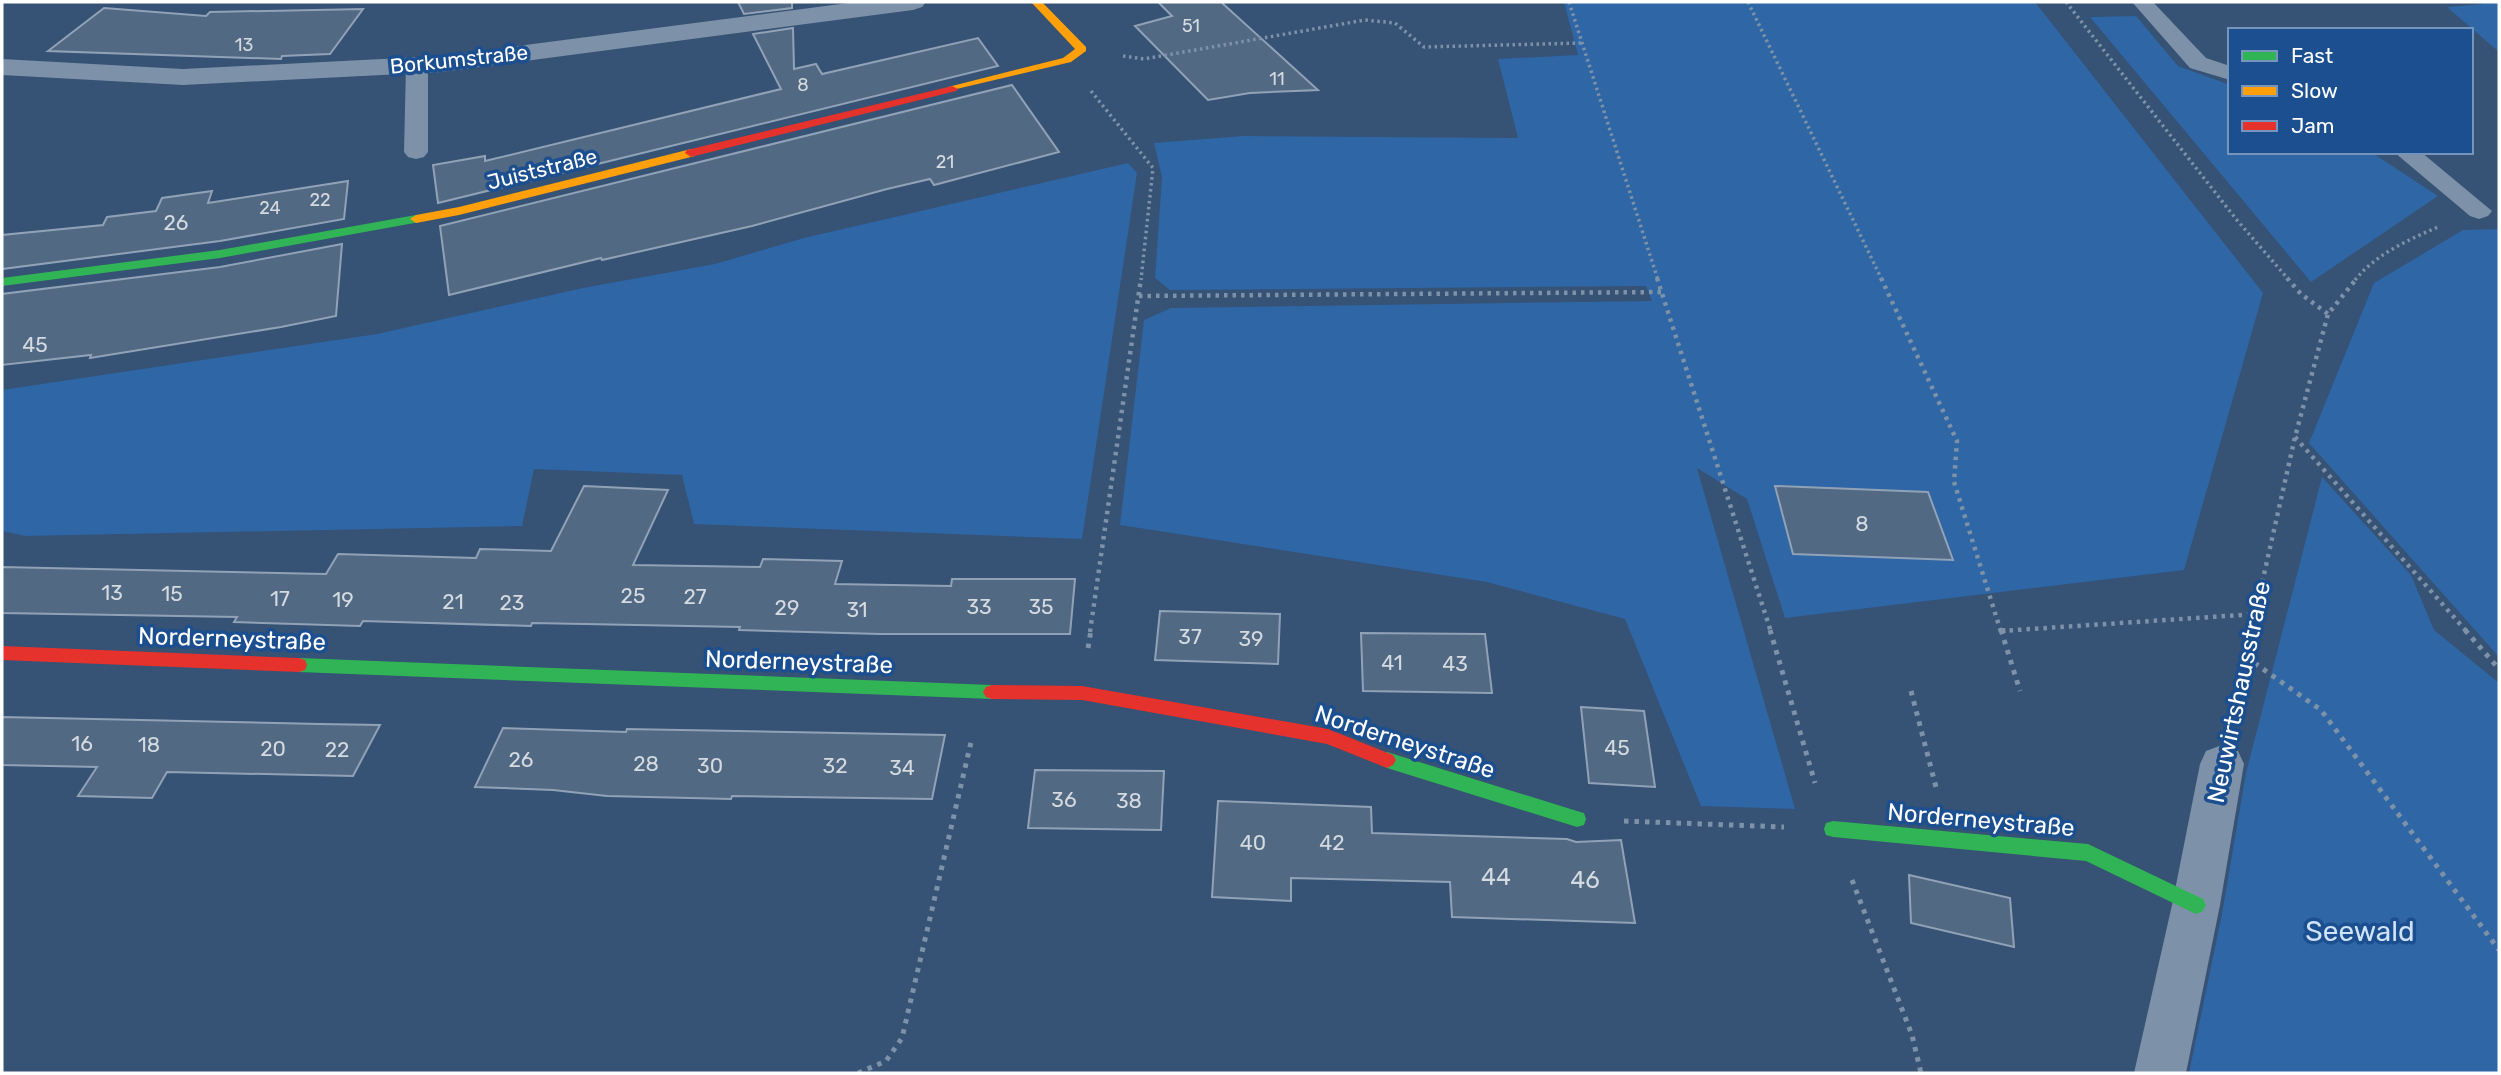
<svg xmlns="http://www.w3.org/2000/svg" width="2501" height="1075" viewBox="0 0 2501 1075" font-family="Rubik,sans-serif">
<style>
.green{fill:#2f66a5}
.building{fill:#526984;stroke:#92a2b6;stroke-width:2}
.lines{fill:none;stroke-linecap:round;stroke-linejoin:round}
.path-far2{stroke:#7d92a8;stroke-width:3.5;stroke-dasharray:2.5 3.5;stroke-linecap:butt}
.path-far1{stroke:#7d92a8;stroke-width:4.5;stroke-dasharray:3.5 5;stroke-linecap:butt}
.path{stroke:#7d92a8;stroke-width:5;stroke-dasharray:4.5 6;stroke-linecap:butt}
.lane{fill:#7d92a8;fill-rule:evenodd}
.street{fill:#7d92a8;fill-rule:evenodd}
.fast{fill:#30b455;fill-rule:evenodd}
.slow{fill:#ff9f0a;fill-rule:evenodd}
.jam{fill:#e5322d;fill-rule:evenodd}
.labels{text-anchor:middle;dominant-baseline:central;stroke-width:7;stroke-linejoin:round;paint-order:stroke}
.far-number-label{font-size:18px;fill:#d4dae0}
.far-street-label{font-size:21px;fill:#fff;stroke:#1b4f8f}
.number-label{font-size:21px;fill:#d4dae0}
.street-label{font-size:24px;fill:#fff;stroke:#1b4f8f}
.near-number-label{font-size:24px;fill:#d4dae0}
.near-park-label{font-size:28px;fill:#cfe3fa;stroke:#1b4f8f}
</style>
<rect width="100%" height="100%" fill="#365274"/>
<path class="green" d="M1564 2H2035L2263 293 2184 570 1785 618 1747 499 1697 468 1795 809 1701 806 1625 619 1487 582 1120 525 1144 320 1171 308 1652 301 1646 286 1170 290 1155 278 1162 177 1154 143 1243 136 1518 138 1498 59 1578 55Z
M2482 2H2499V52L2447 7 2483 4Z
M2136 16 2178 66 2230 85V152H2371L2438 196 2311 282 2090 17Z
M1128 163 1137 173 1082 539 694 524 682 475 534 469 522 526 25 536 2 531V390L377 334 583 288 715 264 804 238Z
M2499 229V657L2309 443 2374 283 2463 230Z
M2322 477 2411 575 2434 630 2499 683V1073H2189L2222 914 2246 773Z"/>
<path class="building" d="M738 2H792V8L744 14Z
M1158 2H1221L1318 90 1250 93 1208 100 1135 26 1172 16Z
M104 8 206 16 210 12 363 9 330 54 282 56 281 59 48 51Z
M793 28 794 69 816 64 822 74 978 38 998 66 438 203 433 165 485 156V161L781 89 753 34Z
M1012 85 1059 152 934 185 930 179 887 189 752 226 602 260 601 258 449 295 440 226Z
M348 181 344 219 220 241 2 269V235L103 225 107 217 156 211 162 198 212 191 208 203Z
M342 244 336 316 281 327 90 358 91 355 2 365V294L220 267Z
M584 486 668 490 633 565 760 567 763 559 842 561 835 584 951 586 952 579H1075L1070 634H880L739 630 740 627 532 623 531 626 363 621 360 626 234 622 237 617 2 613V567L326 574 338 554 476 558 480 549 551 551Z
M1775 486 1928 492 1953 560 1793 554Z
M1160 611 1280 614 1278 664 1155 660Z
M1361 633 1485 634 1492 693 1363 691Z
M1581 707 1644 711 1655 787 1589 783Z
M2 717 320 724 380 725 353 776 167 772 152 798 78 796 97 767 2 765Z
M503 728 626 732 627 729 945 735 932 799 732 796 731 799 607 796 553 790 475 787Z
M1035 770 1164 771 1161 830 1028 828Z
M1218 801 1371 807 1372 833 1567 839 1576 842 1621 840 1635 923 1452 917 1450 882 1291 878V901L1212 897Z
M1909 875 2010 898 2014 947 1911 923Z"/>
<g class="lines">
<path class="path-far2" d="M1569 2 1658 280
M1748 2 1882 280
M2066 2 2236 219 2289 280
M1123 56 1144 59 1365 20 1395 23 1424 47 1582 43
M1091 91 1153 168 1141 280
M2355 280C2376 254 2408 240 2438 227"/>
<path class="path-far1" d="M1657 278 1771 632
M1881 278 1957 441 1954 482 2001 632
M2287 278 2301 294 2328 314
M1139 296 1662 292
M2295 437 2467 632
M2001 631 2256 614
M1090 632 1141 278
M2251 632 2295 437 2328 314 2357 278"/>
<path class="path" d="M1770 630 1815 783
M2001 630 2020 691
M2465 630 2499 669
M2001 631 2011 630
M1088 648 1091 630
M2246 657 2321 710 2499 950
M1911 691 1937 791
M2232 718 2252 630
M1624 821 1784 827
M1852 880 1912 1035 1921 1073
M858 1073 886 1061 902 1038 972 738"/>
<path class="lane" d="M2132 2H2153L2206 58 2230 66V80L2190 68Z
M417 58 425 60 428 65V152L424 157 416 159 408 157 404 152 406 65 409 60Z
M2394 152H2421L2492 211 2488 216 2479 219 2470 216Z"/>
<path class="street" d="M856 2H926L922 7 913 10 441 72 183 85 2 75V59L183 69 441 56Z
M2222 745 2238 751 2244 764 2220 905 2186 1073H2134L2172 905 2200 764 2206 751Z"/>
<path class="fast" d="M416 215 422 219 420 222 220 258 2 286V278L220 250Z
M299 658 992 685 998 687 1001 692 998 697 992 699 299 672 293 670 291 665 293 660Z
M1387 752 1577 811 1584 813 1586 819 1584 825 1577 827 1387 768 1381 765 1378 760 1381 755Z
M1833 821 2088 844 2203 899 2206 905 2203 911 2196 914 2086 861 1833 837 1826 835 1824 829 1826 823Z"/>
<path class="slow" d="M1031 2H1042L1086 47V51L1071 62 948 91V87L1063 58 1075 49Z
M691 149 697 153 695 156 459 215 416 223 410 219 416 215 459 207Z"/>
<path class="jam" d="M952 86 958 89 956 91 691 157 685 153 687 150Z
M2 646 299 658 305 660 307 665 305 670 299 672 2 660Z
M992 685 1082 686 1328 729 1393 755 1396 760 1393 765 1387 768 1327 744 1082 700 992 699 986 697 983 692 986 687Z"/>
</g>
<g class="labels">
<g class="far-number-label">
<text x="1191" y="26">51</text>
<text x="244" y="45">13</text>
<text x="1277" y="79">11</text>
<text x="803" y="85">8</text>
<text x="945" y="162">21</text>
<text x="320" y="200">22</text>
<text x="270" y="208">24</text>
</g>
<g class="far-street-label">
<text transform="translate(459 59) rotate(-6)">Borkumstraße</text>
<text transform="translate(542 169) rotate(-14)">Juiststraße</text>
</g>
<g class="number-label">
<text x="176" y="222">26</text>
<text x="35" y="344">45</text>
<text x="1862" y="523">8</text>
<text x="112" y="592">13</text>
<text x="172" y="593">15</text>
<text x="633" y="595">25</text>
<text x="695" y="596">27</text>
<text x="280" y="598">17</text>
<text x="343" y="599">19</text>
<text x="453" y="601">21</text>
<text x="512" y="602">23</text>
<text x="979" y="606">33</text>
<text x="1041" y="606">35</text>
<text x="787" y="607">29</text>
<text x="857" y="609">31</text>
<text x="1190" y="636">37</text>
<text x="1251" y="638">39</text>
<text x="1392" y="662">41</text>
<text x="1455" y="663">43</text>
<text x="82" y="743">16</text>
<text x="149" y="744">18</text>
<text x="1617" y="747">45</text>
<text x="273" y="748">20</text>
<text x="337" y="749">22</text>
<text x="521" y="759">26</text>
<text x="646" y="763">28</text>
<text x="710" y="765">30</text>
<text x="835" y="765">32</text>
<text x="902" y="767">34</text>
<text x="1064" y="799">36</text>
<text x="1129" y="800">38</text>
<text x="1253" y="842">40</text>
<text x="1332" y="842">42</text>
</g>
<g class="street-label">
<text transform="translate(232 639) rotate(2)">Norderneystraße</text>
<text transform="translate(799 662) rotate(2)">Norderneystraße</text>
<text transform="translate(2239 692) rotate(-78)">Neuwirtshausstraße</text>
<text transform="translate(1405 742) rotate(18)">Norderneystraße</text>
<text transform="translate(1981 820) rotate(5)">Norderneystraße</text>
</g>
<g class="near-number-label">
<text x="1496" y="877">44</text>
<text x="1585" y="880">46</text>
</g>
<g class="near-park-label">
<text x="2360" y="931">Seewald</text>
</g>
</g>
<rect width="2501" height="1075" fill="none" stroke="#ffffff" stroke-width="7"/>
<rect x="2228" y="28" width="245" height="126" fill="#1b4f8f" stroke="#7695bc" stroke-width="2"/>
<rect x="2242" y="51" width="35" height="10" fill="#30b455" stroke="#7695bc" stroke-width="2"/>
<text x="2291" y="63" font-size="21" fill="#ffffff">Fast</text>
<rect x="2242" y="86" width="35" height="10" fill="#ff9f0a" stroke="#7695bc" stroke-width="2"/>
<text x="2291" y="98" font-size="21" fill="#ffffff">Slow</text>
<rect x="2242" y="121" width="35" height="10" fill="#e5322d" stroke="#7695bc" stroke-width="2"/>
<text x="2291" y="133" font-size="21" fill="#ffffff">Jam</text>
</svg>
